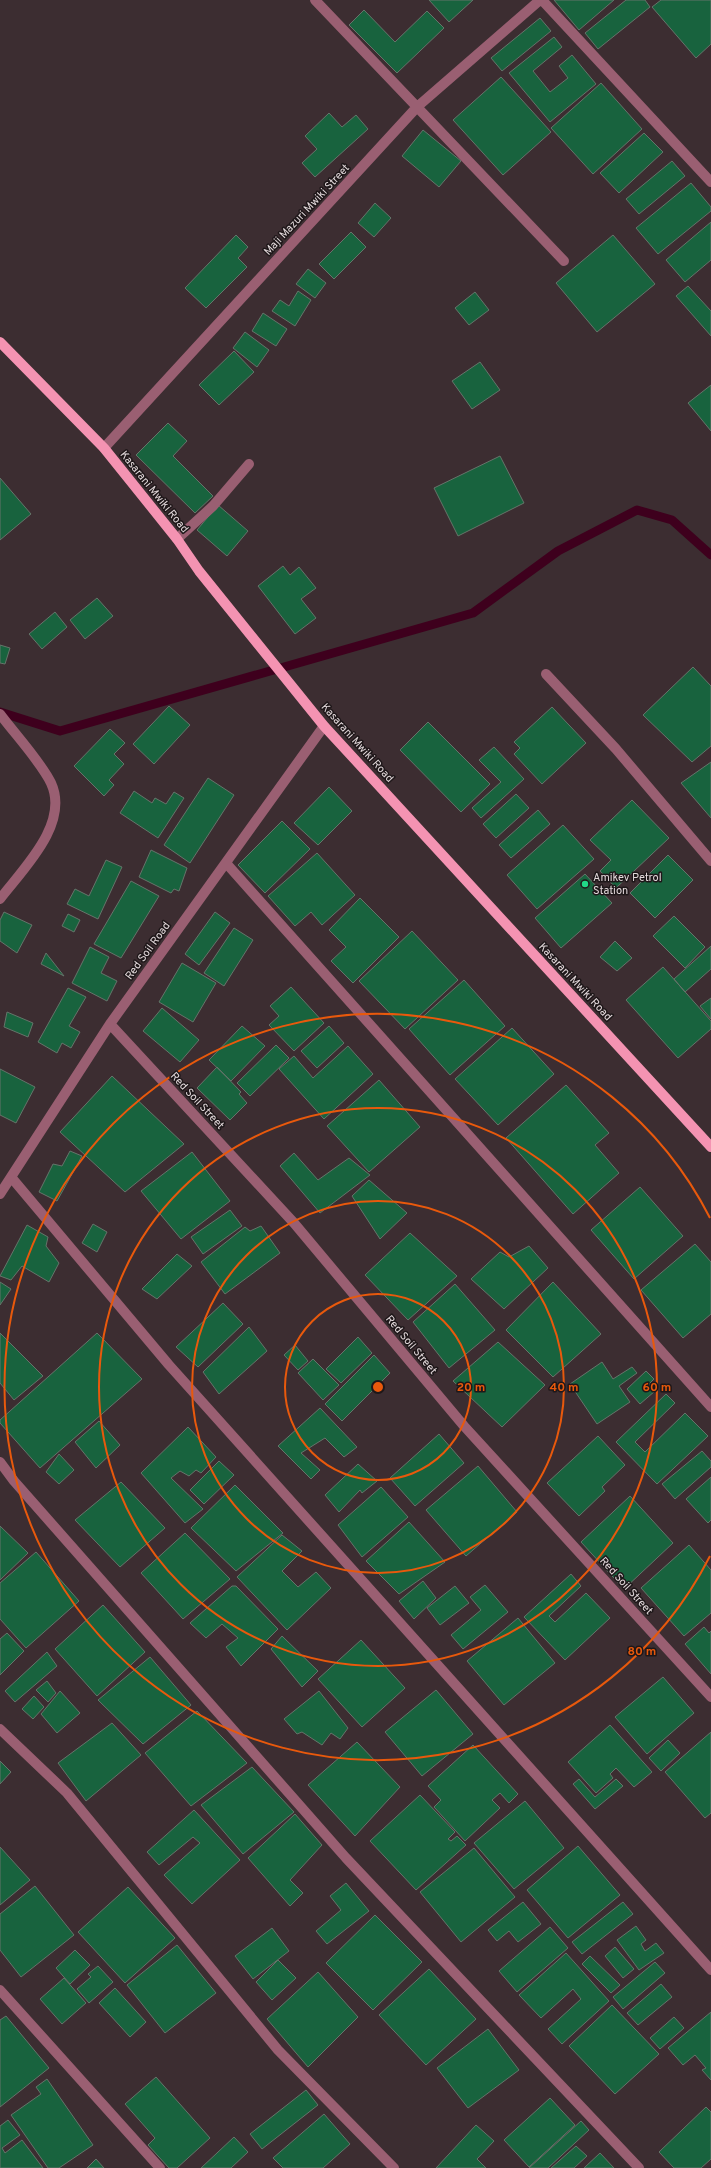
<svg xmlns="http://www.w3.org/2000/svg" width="711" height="2168" viewBox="0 0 711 2168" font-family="Overpass,sans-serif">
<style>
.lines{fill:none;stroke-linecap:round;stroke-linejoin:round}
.stream{stroke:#3e001d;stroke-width:9}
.building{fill:#18633e;stroke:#65746a}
.minor{stroke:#9a5f72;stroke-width:10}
.major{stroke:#f493b2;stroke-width:10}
.ring{fill:none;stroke:#e8590c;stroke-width:2}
.poi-dot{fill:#21d887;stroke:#1e1719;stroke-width:1.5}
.labels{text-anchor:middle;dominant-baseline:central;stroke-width:3;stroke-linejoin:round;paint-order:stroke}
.street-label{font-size:11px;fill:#e3d9db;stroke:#1e1719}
.poi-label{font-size:11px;fill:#e3d9db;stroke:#1e1719;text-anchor:start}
.centre{fill:#e8590c;stroke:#1e1719;stroke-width:2}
.ring-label{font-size:12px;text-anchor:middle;font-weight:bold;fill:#e8590c;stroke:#1e1719;stroke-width:3;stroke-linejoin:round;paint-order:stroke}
</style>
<rect width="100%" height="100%" fill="#3c2d31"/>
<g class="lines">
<path class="stream" d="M0 712 60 731 473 613 558 551 637 510 672 520 711 555"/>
</g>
<path class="building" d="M429 0H473L449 22Z
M554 0H614L579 30Z
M626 0H645L650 7 598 49 585 33Z
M661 0H711V44L696 58 652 7Z
M364 10 395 42 427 11 444 28 397 73 349 25Z
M540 18 551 31 502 71 491 58Z
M554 37 562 47 533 71 550 92 568 78 559 66 572 55 596 84 550 122 509 73Z
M501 77 551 132 503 175 453 120Z
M601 83 642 129 593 174 551 128Z
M329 113 342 127 356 115 368 129 315 177 302 163 317 149 305 136Z
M423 130 461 161 439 187 402 156Z
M644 133 663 152 619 193 600 173Z
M672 161 685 176 639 214 626 199Z
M691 183 711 207V211L658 254 636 228Z
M375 203 391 218 374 237 358 223Z
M711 222V260L685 282 666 260Z
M351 232 366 247 334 279 319 264Z
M236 235 248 247 238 258 247 267 206 308 185 288Z
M613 235 655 284 597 332 556 283Z
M308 269 326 283 315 298 296 284Z
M688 286 711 311V336L676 296Z
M298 291 311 300 295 326 272 311 280 300 289 306Z
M475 292 489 310 469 325 455 308Z
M263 313 287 329 276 346 252 331Z
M245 332 269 350 257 367 233 348Z
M234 351 254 372 219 405 199 385Z
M480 362 500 390 472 409 452 381Z
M711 385V431L688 403Z
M168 423 187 441 173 456 213 496 195 513 136 455Z
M500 456 524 503 458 536 434 488Z
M0 478 31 514 0 540Z
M218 505 248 531 227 556 197 530Z
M283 566 290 575 299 567 316 588 301 599 316 618 295 634 258 586Z
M97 598 113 616 85 639 70 620Z
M55 612 67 627 42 649 29 634Z
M0 645 10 648 5 664 0 663Z
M693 667 711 686V746L692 762 643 715Z
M169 706 190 725 154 764 133 744Z
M552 707 586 743 542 784 514 754 520 748 514 742Z
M428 722 490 784 461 812 400 750Z
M110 729 125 743 114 754 124 764 109 780 114 785 104 796 74 766Z
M494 747 524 779 481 818 472 808 501 782 479 760Z
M711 762V818L681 783Z
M208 778 234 795 190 863 164 845Z
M329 787 352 811 318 845 294 823Z
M134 791 152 803 155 798 166 804 174 792 184 798 158 838 120 813Z
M516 794 529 808 496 838 483 824Z
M632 800 669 838 616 888 600 871 611 860 590 840Z
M538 810 550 824 511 858 499 845Z
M282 821 310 849 265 893 238 865Z
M563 825 594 859 537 909 507 875Z
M151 850 187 868 179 891 174 889 171 893 139 877Z
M317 853 355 895 322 925 311 912 295 926 268 896Z
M668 855 693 880 655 918 630 893Z
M106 860 122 867 98 919 67 904 75 889 89 896Z
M585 874 612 903 561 948 535 918Z
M131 881 159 896 121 958 94 944Z
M360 898 399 937 353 983 331 961 346 947 329 930Z
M4 912 32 925 17 953 0 941V920Z
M215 912 230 923 199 965 185 954Z
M68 914 80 920 74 932 62 926Z
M674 916 705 947 685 968 653 936Z
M234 928 253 940 224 986 204 973Z
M412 931 458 980 405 1029 359 981Z
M615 941 632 958 617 971 600 957Z
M711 946V969L685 992 674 979Z
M90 947 109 957 101 973 117 981 107 1001 72 983Z
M46 953 64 976 41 964Z
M182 963 216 983 193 1022 159 1002Z
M663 967 711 1021V1029L678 1058 626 1000Z
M464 980 505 1026 450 1075 409 1029Z
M291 987 324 1023 294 1051 269 1025 279 1016 270 1006Z
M68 988 86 997 69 1026 80 1032 71 1048 62 1043 57 1053 38 1042Z
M711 998V1019L700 1006Z
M162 1008 199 1040 180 1062 143 1031Z
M7 1012 33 1023 28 1037 4 1027Z
M242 1026 265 1046 231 1081 209 1060Z
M329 1026 344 1043 317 1068 301 1051Z
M512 1028 554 1074 498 1125 455 1079Z
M276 1045 289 1058 250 1096 237 1083Z
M348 1046 373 1074 324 1119 279 1069 294 1056 313 1078Z
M217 1067 241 1092 239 1094 247 1103 230 1120 197 1088Z
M0 1069 35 1087 16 1123 0 1115Z
M112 1076 184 1144 125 1192 60 1132Z
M379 1080 420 1127 369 1172 327 1126Z
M566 1085 609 1133 595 1145 619 1173 573 1214 506 1138Z
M70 1151 82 1156 57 1201 39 1192 53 1164 62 1166Z
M192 1152 230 1201 181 1239 141 1191Z
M294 1153 318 1180 349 1158 370 1175 320 1213 280 1166Z
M369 1180 407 1213 380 1239 352 1196Z
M640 1187 683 1236 634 1279 591 1230Z
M230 1210 242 1226 203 1254 191 1237Z
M93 1224 107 1232 97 1252 82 1243Z
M27 1225 48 1237 46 1246 59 1263 49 1282 22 1266 11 1280 0 1276Z
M261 1226 280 1253 225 1294 201 1262 245 1227 250 1231Z
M410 1233 457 1276 408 1320 365 1275Z
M695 1244 711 1262V1314L683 1338 641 1290Z
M529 1246 548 1268 504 1309 471 1279 500 1252 509 1257Z
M177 1254 192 1266 157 1299 142 1289Z
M0 1282 11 1289 0 1305Z
M553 1282 601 1334 553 1377 506 1330Z
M455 1284 495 1330 449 1368 413 1322Z
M223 1303 243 1324 198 1367 176 1347Z
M249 1327 267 1351 219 1394 203 1372Z
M0 1333 43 1376 14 1400 0 1383Z
M97 1333 142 1379 40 1468 0 1423V1420Z
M358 1337 372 1353 341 1383 326 1369Z
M498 1342 545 1385 502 1427 453 1381Z
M295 1345 308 1361 298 1370 284 1355Z
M374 1355 390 1373 342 1421 325 1404Z
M313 1359 339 1385 323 1400 298 1373Z
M602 1362 613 1379 632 1367 637 1373 619 1386 630 1402 597 1424 570 1384Z
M646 1371 654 1379 649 1384 655 1391 640 1404 627 1389Z
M666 1394 675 1403 635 1442 645 1452 685 1413 708 1436 657 1484 616 1442Z
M320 1408 357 1447 344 1457 325 1438 301 1453 320 1470 311 1479 278 1446Z
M99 1421 120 1445 96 1468 75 1442Z
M188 1427 216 1457 201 1473 196 1470 189 1476 180 1471 171 1478 203 1509 185 1523 141 1473Z
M439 1434 464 1463 415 1506 390 1478Z
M598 1436 625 1465 602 1487 605 1491 579 1516 547 1483Z
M702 1451 711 1461V1467L675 1499 662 1484Z
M59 1454 74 1470 59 1484 46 1472Z
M219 1461 234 1475 204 1504 190 1490Z
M358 1464 377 1481 362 1493 360 1490 339 1512 325 1495Z
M478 1466 517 1512 466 1556 426 1510Z
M711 1477V1520L708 1523 686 1499Z
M121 1482 165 1528 120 1567 75 1520Z
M235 1485 283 1533 236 1571 191 1528Z
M381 1487 408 1517 362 1557 338 1525Z
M630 1496 673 1543 624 1589 581 1542Z
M409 1522 445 1562 399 1594 366 1561Z
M0 1526 28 1553 0 1580Z
M185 1533 230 1579 183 1619 141 1573Z
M282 1535 302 1551 282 1571 298 1587 316 1572 331 1588 287 1630 237 1577Z
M689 1545 711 1570V1613L684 1636 641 1588Z
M36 1552 79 1601 26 1648 0 1619V1583Z
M571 1574 581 1586 549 1616 555 1622 586 1593 610 1618 565 1660 524 1617Z
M423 1581 436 1598 414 1619 399 1601Z
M485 1585 508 1612 463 1649 451 1635 481 1610 470 1597Z
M232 1586H236L278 1629 241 1666 226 1647 238 1638 222 1624 206 1638 190 1623Z
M455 1586 469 1603 440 1625 427 1608Z
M103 1605 145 1652 97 1696 55 1649Z
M518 1618 555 1663 504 1705 467 1661Z
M704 1627 709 1633 711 1631V1674L685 1644Z
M7 1633 24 1651 0 1675V1639Z
M282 1636 318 1671 302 1687 271 1649Z
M361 1640 405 1688 362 1727 318 1679Z
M47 1652 57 1666 15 1702 5 1691Z
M150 1657 191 1705 143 1744 98 1700Z
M663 1677 694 1713 647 1754 615 1717Z
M47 1681 56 1693 48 1702 36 1690Z
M436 1690 473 1734 422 1776 385 1732Z
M60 1691 80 1713 57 1733 41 1714Z
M319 1691 348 1728 340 1739 331 1733 322 1745 302 1732 297 1734 284 1719Z
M34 1696 44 1707 33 1719 22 1709Z
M197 1711 247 1763 191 1806 145 1753Z
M112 1723 141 1755 86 1801 58 1763Z
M610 1725 652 1772 634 1787 616 1768 610 1774 613 1778 596 1793 568 1762Z
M711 1732V1813L705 1818 665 1772Z
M668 1740 680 1753 661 1771 649 1758Z
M357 1742 400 1787 355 1836 308 1785Z
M473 1745 518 1794 509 1803 500 1793 492 1800 500 1808 465 1841 434 1807 441 1800 428 1786Z
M0 1761 11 1772 0 1784Z
M252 1767 294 1812 243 1854 201 1805Z
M579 1779 595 1797 616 1779 623 1786 595 1809 573 1784Z
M420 1795 455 1832 448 1839 451 1841 457 1836 466 1845 416 1890 370 1841Z
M525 1801 564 1848 514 1889 474 1843Z
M194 1810 240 1860 192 1904 164 1875 200 1843 193 1837 159 1865 147 1852Z
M295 1814 322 1845 290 1880 303 1893 290 1906 248 1858Z
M578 1846 620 1895 568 1938 527 1890Z
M0 1847 30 1880 0 1905Z
M474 1848 515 1897 461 1942 420 1892Z
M346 1883 369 1911 327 1944 316 1931 341 1910 330 1896Z
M35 1886 74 1935 21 1977 0 1950V1914Z
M128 1887 175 1938 125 1983 78 1932Z
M523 1902 541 1924 518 1942 509 1931 497 1941 488 1930Z
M623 1902 633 1914 582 1954 572 1942Z
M375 1915 422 1962 373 2010 326 1963Z
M636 1926 646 1940 641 1944 645 1951 656 1943 664 1953 639 1970 617 1940Z
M550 1927 568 1948 517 1992 499 1971Z
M272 1928 289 1951 253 1979 235 1956Z
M177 1945 216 1993 165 2033 127 1985Z
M615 1947 634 1969 623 1978 605 1956Z
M75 1950 90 1965 70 1984 56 1968Z
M566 1953 609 2001 562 2044 548 2029 581 1999 573 1989 541 2018 519 1995Z
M590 1956 620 1985 611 1993 582 1964Z
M278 1960 296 1978 272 2000 256 1982Z
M655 1962 665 1973 623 2009 613 1997Z
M98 1966 113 1982 89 2003 77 1989 91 1977 88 1974Z
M429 1969 476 2019 426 2065 379 2015Z
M318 1972 358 2017 308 2067 267 2019Z
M64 1978 86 2003 62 2024 40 1999Z
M661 1984 672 1997 638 2025 627 2013Z
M115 1988 146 2022 130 2037 99 2003Z
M612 2005 659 2054 615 2094 569 2046Z
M711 2012V2080L702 2070 706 2068 695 2055 683 2065 668 2048Z
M6 2016 49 2068 0 2107V2020Z
M674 2017 684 2028 660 2049 650 2038Z
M488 2029 519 2070 468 2108 437 2068Z
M156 2077 210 2138 177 2168H169L148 2145 155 2138 125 2104Z
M47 2079 93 2145 59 2168H48L11 2115 41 2094 36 2087Z
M306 2090 318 2105 262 2149 250 2134Z
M550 2098 575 2125 529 2167 504 2140Z
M706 2107 711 2112V2159L701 2168H674L659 2152Z
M324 2114 350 2144 323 2168H283L273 2158Z
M8 2120 20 2135 2 2148 5 2153 22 2140 43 2168H0V2126Z
M581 2121 589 2130 548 2168H529Z
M476 2125 494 2141 477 2159 486 2168H436Z
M234 2137 248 2152 231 2168H201Z
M576 2146 587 2156 574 2168H551Z
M600 2153 614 2168H584Z
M96 2159 104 2168H87Z"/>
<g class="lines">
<path class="minor" d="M315 0 564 261
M542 0 711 182
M104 448 417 107 540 0
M177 539 213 506 249 464
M546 674 616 749 711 861
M0 714C14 733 41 762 51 783 70 824 23 869 0 899
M226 863 711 1407
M110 1024 294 1223 464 1426 711 1697
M11 1177 169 1365 711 1970
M0 1194 110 1024 324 726
M0 1462 14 1481 346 1858 639 2168
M0 1729 67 1793 278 2050 394 2168
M0 1990 160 2168"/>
<path class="major" d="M0 342 104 448 177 539 199 571 324 726 711 1147"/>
</g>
<g class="ring">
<circle cx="378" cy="1387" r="93"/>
<circle cx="378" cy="1387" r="186"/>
<circle cx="378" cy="1387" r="279"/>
<path d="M710 1556A373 373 0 1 1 710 1218"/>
</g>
<circle class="poi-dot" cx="585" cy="884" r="4"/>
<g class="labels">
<g class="street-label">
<text transform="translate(307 210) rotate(-47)">Maji Mazuri Mwiki Street</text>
<text transform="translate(154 492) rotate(51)">Kasarani Mwiki Road</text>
<text transform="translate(357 743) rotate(48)">Kasarani Mwiki Road</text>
<text transform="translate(148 951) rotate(-54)">Red Soil Road</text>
<text transform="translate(575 982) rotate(47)">Kasarani Mwiki Road</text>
<text transform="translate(197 1101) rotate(47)">Red Soil Street</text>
<text transform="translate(411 1345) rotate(50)">Red Soil Street</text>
<text transform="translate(626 1586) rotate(48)">Red Soil Street</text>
</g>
<g class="poi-label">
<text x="593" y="878">Amikev Petrol<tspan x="593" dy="13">Station</tspan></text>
</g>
</g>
<circle cx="378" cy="1387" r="6" class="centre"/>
<g class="ring-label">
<text x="471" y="1391">20 m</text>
<text x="564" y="1391">40 m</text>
<text x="657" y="1391">60 m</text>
<text x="642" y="1655">80 m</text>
</g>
</svg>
